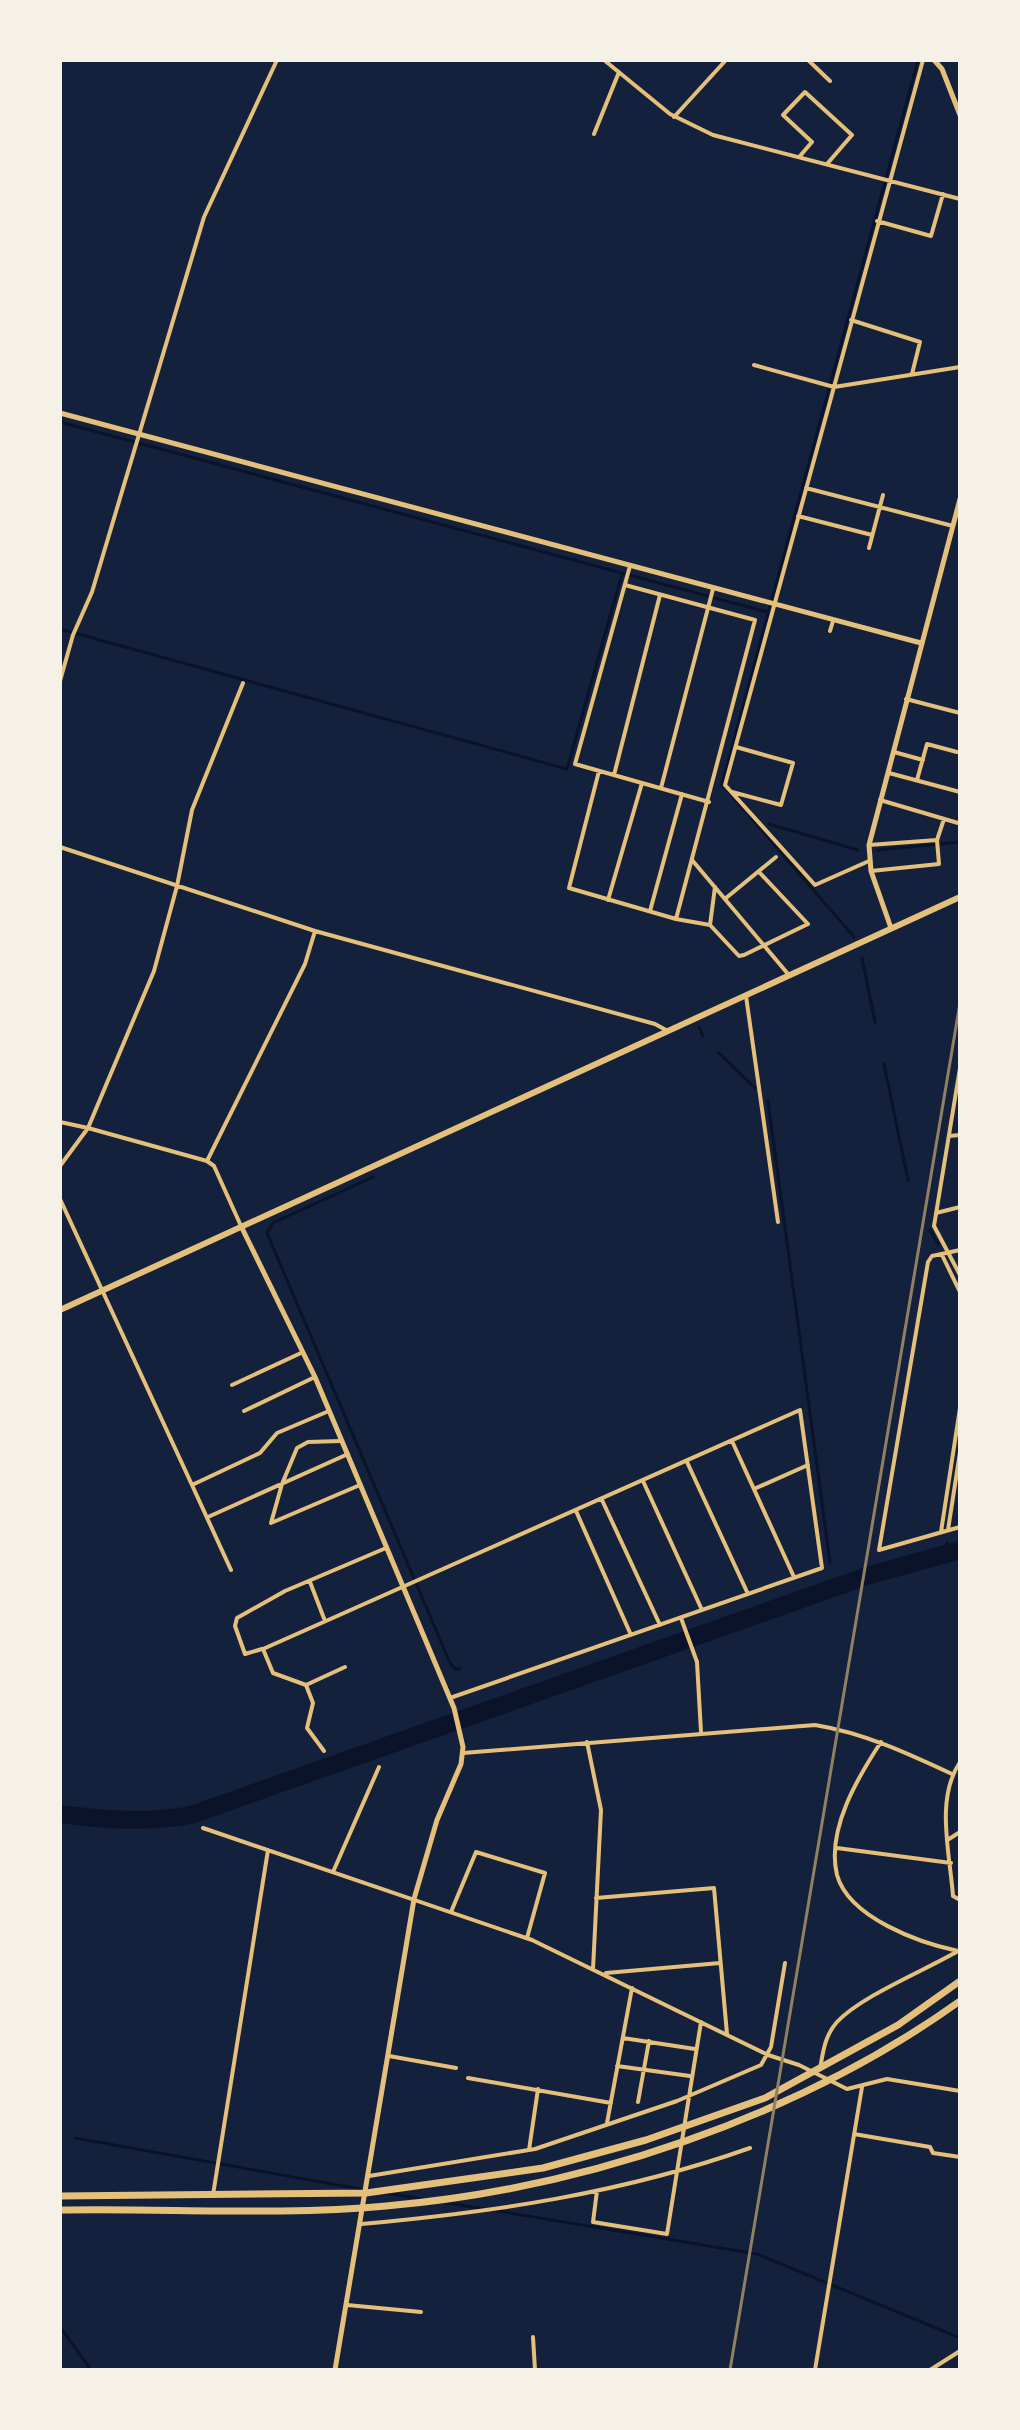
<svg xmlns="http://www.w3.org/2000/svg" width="1020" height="2430" viewBox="0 0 1020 2430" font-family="Karla,sans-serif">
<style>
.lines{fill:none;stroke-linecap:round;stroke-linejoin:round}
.stream{stroke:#0b132b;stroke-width:3}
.river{stroke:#0b132b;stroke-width:18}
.minor{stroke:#e5c07b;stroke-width:4}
.tertiary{stroke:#e5c07b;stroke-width:5}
.secondary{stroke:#e5c07b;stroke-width:6}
.trunk{stroke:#e5c07b;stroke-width:7}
.rail{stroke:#918062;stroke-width:3}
</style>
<rect width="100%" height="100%" fill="#14213d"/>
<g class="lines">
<path class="stream" d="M60 422 767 612
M60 629 567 769 622 574
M769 824 858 850
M878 850 960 842
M854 937 722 784 918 60
M862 958 875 1022
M699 1027 703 1036
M719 1053 755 1088
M884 1064 908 1180
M768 1101 830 1562
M373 1177 273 1223 267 1233 450 1663 455 1669H460
M930 1230 938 1244
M947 1543 950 1552
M75 2138 366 2190
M386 2193 422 2199
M441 2202 485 2209
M492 2210 757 2254 960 2338
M60 2327 91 2370"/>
<path class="river" d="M60 1814C105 1820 146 1823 191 1815L867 1576 960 1550"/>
<path class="minor" d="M604 60 670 114 713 135 960 199
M808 60 830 81
M674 117 726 60
M594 134 619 72
M800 156 812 142 783 115 805 92 852 135 827 164
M877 221 931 236 943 194
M851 320 920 342 912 374
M754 365 834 387 923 60
M806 488 953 526
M798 516 872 535
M869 548 883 495
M630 566 575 764 709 802
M830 631 833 621
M60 681 73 635 92 592 204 217 277 60
M906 699 960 713
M894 752 923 760
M599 771 569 888 676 919 755 620 625 585
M889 773 960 792
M614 775 660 595
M917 780 927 744 957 752
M661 788 713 589
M732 792 781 805 793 763 736 747
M880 800 958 823
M869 845 937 840
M60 847 315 931
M692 860 788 974
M869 861 815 885 725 785 834 387 960 367
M871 871 939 864 937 840 944 819
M715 887 710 925 739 956 744 955 808 924 759 872
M726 898 776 857
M608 900 642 783
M650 911 682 794
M676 919 710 925
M746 996 778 1222
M960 1068 934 1226 960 1275
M60 1122 88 1128 154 971 177 886 192 810 243 683
M949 1136 960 1135
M207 1161 305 964 315 931 655 1024 666 1030
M60 1166 88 1128 207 1161 214 1166 241 1226
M60 1199 192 1485
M936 1213 960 1207
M960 1250 932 1256 928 1262 879 1550 960 1527
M942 1255 960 1292
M232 1385 301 1353
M244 1411 315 1377
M732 1441 794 1577
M687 1462 748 1594
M643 1481 702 1610
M754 1489 808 1465
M602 1500 660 1625
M576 1511 631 1635
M208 1517 348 1454
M271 1523 282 1484 297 1448 308 1442 341 1441
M271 1523 360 1485
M948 1530 960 1452
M941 1532 960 1408
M231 1570 192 1485 260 1453 277 1433 329 1411
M310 1582 325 1621
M681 1618 697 1662 701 1732
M262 1649 245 1654 235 1626 237 1618 285 1591 386 1548
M345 1667 306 1685 273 1673 263 1649 800 1410 822 1568 450 1698
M306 1685 313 1703 307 1728 324 1751
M587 1742 601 1810 593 1969
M881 1742C858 1777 826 1830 837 1875 849 1918 920 1943 958 1951
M463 1753 815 1725C864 1733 907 1753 952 1774
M960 1762C935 1799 950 1854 953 1896L960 1900
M203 1828 532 1940 768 2055 799 2065 847 2089 887 2079 960 2091
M949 1839 960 1832
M837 1848 951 1863
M333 1872 379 1767
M596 1898 714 1888 727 2034
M451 1912 476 1852 545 1873 527 1938
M606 1973 720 1963
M623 2038 695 2049
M389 2056 456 2068
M617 2066 690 2076
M820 2069C823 2052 825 2035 837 2022 861 1996 926 1970 958 1951
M468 2078 611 2103
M638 2102 649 2041
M607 2123 632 1988
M854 2134 930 2147 933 2153 960 2157
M529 2150 538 2089
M369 2176 535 2149 677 2101 761 2065 771 2047 785 1963
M597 2191 593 2222 667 2234 701 2022
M213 2195 268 1850
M361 2224C495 2212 623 2193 750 2148
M347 2305 421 2312
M533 2337 535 2370
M815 2370 862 2087
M930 2370 960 2351"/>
<path class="tertiary" d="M934 60 942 69 960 115
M60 413 921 643
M891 928 871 871 869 845 960 499
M241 1226 315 1377 454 1708 463 1747 461 1764 437 1820 414 1899 335 2370"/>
<path class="secondary" d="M60 1310 960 897"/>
<path class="trunk" d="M60 2196 366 2193 543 2168 646 2140 765 2098 898 2025 960 1981
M60 2210C168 2208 278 2216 386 2206 584 2189 798 2117 960 2001"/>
<path class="rail" d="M730 2370 960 1003"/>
</g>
<rect width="1020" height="2430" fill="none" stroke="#f6f1e7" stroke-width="124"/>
</svg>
